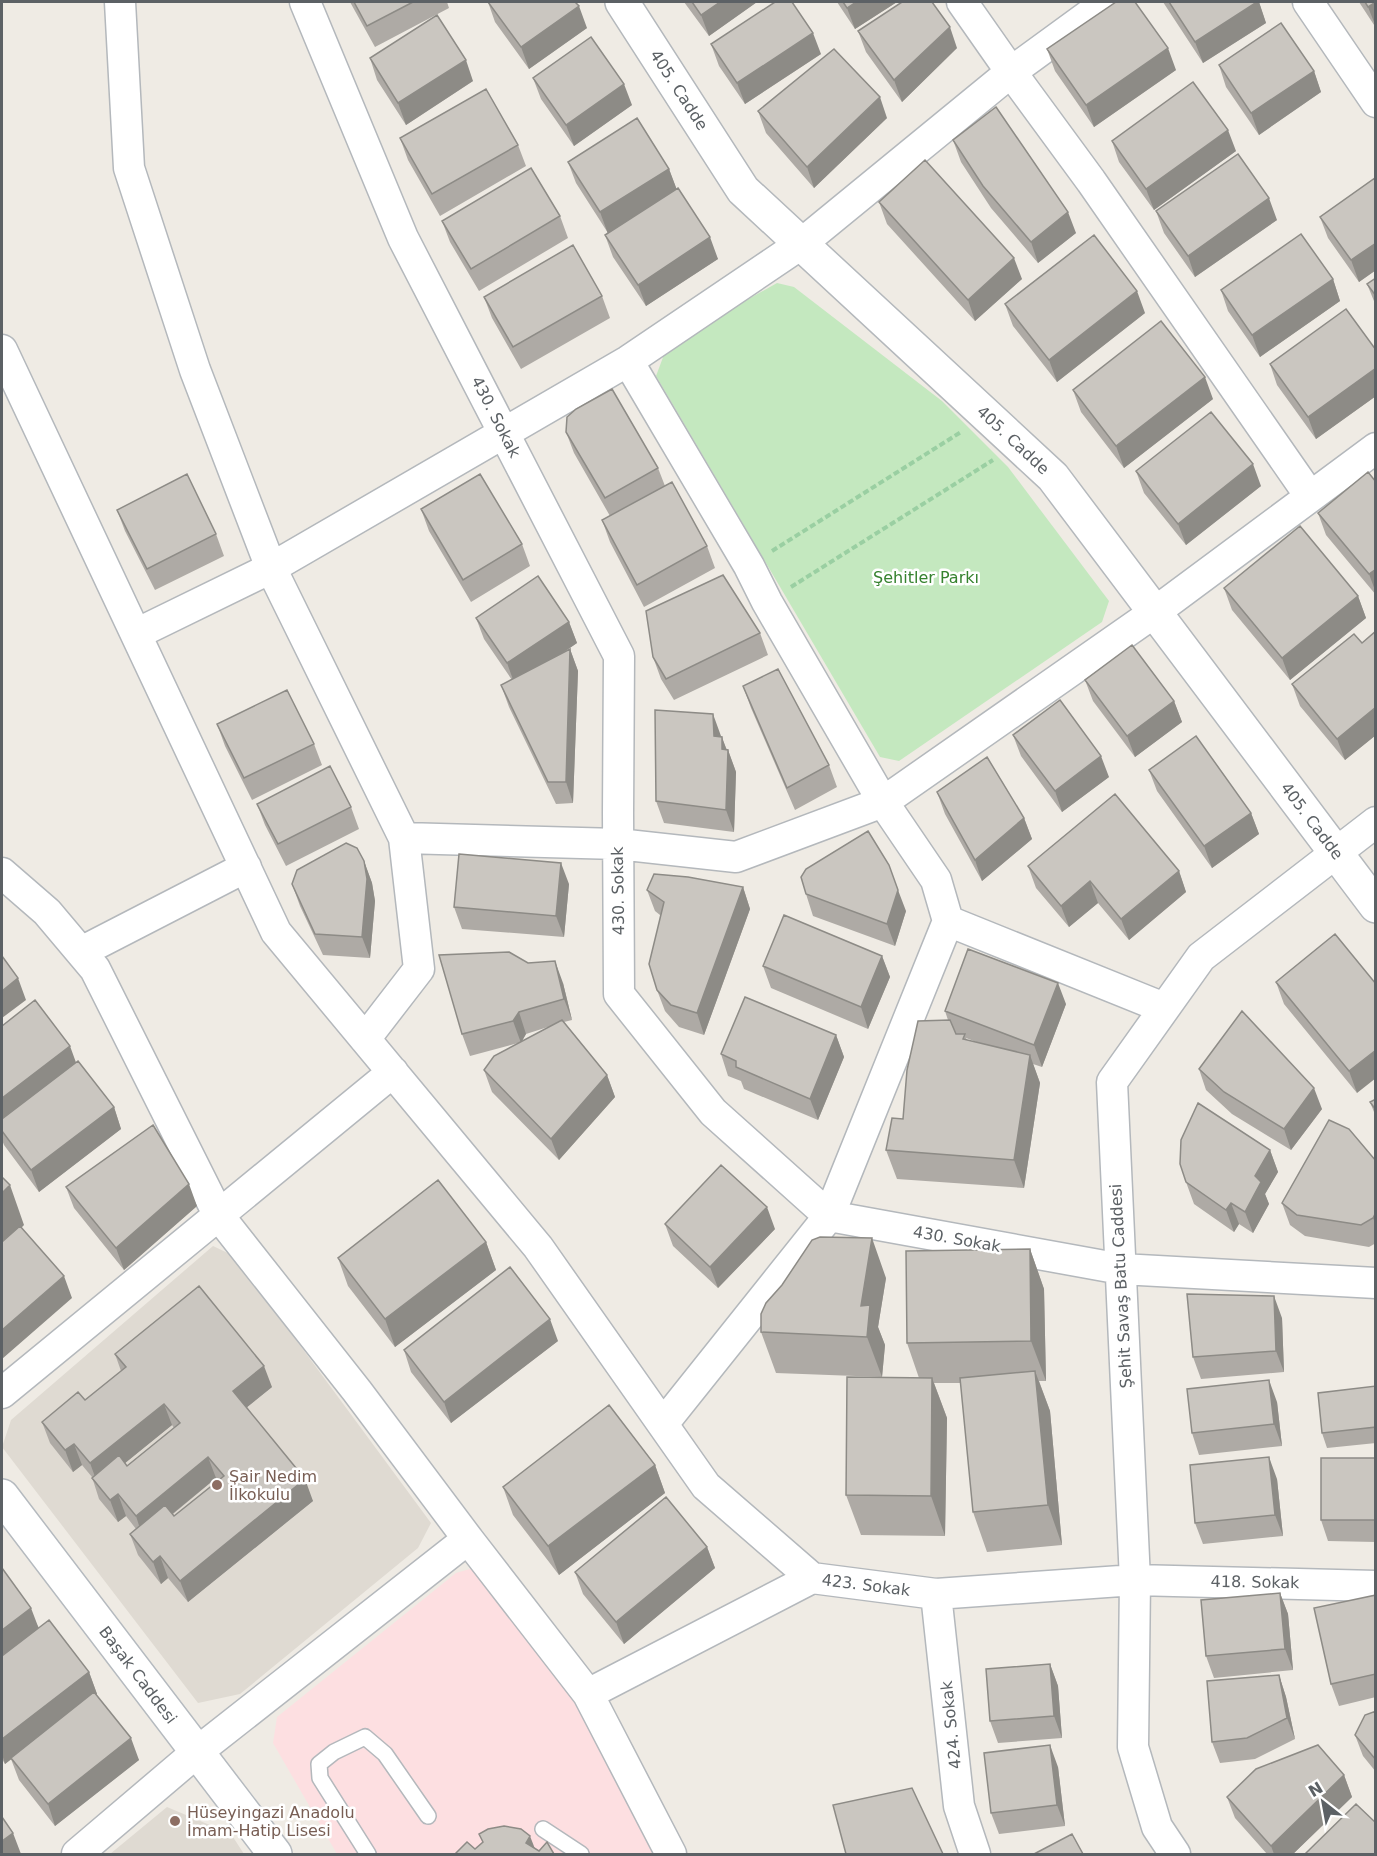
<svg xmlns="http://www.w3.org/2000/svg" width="1377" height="1856" viewBox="0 0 1377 1856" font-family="'DejaVu Sans',sans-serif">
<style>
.education{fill:#dfdad2}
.medical{fill:#fddfe1}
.green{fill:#c4e8bf}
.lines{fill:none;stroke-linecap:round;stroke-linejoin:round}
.service-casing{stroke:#b4b8bc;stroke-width:18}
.minor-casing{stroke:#b4b8bc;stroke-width:33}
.tertiary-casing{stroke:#b4b8bc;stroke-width:36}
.secondary-casing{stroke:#b5babf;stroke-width:36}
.path{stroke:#9acfa2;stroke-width:4;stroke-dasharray:6 3;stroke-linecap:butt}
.service{stroke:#fff;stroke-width:15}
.minor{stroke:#fff;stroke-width:30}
.tertiary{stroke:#fff;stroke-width:33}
.secondary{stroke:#fff;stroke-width:33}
.wall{fill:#aeaaa5;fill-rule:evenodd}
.shaded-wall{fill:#8d8b86}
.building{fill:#cac6c0;stroke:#8d8b86;stroke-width:1.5}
.education-dot{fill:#8d6e63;stroke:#fff;stroke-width:2}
.labels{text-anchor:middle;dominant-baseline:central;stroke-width:5;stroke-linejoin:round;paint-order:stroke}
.street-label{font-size:16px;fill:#5c6165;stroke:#fff}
.park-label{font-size:16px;fill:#36822f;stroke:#fff}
.education-label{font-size:16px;fill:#785e54;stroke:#fff;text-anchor:start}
</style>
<rect width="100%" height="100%" fill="#efebe4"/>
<path class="education" d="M213 1246 234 1256 431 1523 418 1548 240 1694 198 1703 2 1447 11 1420Z
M167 1807 231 1834 244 1854H110Z"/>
<path class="medical" d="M470 1569 481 1574 600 1734 647 1838 652 1854H337L273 1743 277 1717 456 1573Z"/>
<path class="green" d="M777 283 794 287 942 401 1008 467 1109 601 1102 622 899 761 880 757 656 376 668 344Z"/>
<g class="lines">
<g class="service-casing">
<path id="service" d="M543 1829 581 1854
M368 1854 320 1778 319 1764 334 1752 365 1737 385 1754 428 1816"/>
</g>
<g class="minor-casing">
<path id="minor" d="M120 2 129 168 195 370 271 568 404 838 419 969 365 1039
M305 2 403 238 619 656 618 813 619 994 713 1112 829 1216 1121 1269 1376 1283
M962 2 1011 72 1091 181 1310 496
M1308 2 1376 102
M2 350 276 932 538 1247 706 1486 812 1578
M628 361 749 566 767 602 883 802 936 880 948 921 829 1216 663 1424
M136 634 271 568 628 361 801 244 1011 72 1107 2
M404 838 618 844 736 857 883 802 1155 612 1376 448
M2 873 47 912 95 969 219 1216 357 1391 468 1539 197 1752 77 1854
M948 921 1164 1008
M81 952 246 867
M2 1393 393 1072
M468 1539 588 1694 671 1854
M936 1594 959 1806 975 1854
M588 1694 812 1578 936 1594 1135 1580 1376 1586
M1175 1854 1157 1827 1133 1747 1135 1580 1112 1082 1201 957 1376 822"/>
</g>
<g class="tertiary-casing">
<path id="tertiary" d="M622 2 743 190 1053 477 1376 906"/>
</g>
<g class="secondary-casing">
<path id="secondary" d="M2 1496 275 1854"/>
</g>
<path class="path" d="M772 551 961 432
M791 587 993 460"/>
<use href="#service" class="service"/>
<use href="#minor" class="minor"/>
<use href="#tertiary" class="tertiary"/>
<use href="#secondary" class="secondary"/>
</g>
<path class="wall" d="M350 2H447L449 8 375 47Z
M488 2 587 28 529 69 495 22Z
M684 2H757L709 36Z
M837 2H897L855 29Z
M1163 2H1259L1266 23 1203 63Z
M1359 2H1376V28Z
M858 31 957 48 902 102 866 52Z
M711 44 821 54 745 104 719 66Z
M1047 49 1176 70 1094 127 1055 71Z
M370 58 473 81 406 125 377 80Z
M1219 65 1314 71 1321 92 1259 135 1226 87Z
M533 78 632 105 574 146 541 99Z
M758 111 887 118 814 188 766 133Z
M400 138 518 145 526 166 440 216 408 160Z
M953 140 1076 233 1038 263 991 208 961 162Z
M1112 141 1236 151 1154 210 1119 162Z
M568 162 669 169 676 188 718 259 646 306 613 257 605 235 608 233 576 183Z
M1375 178 1376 270 1359 282 1328 238 1320 217Z
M879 202 1022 279 975 321 887 224Z
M1156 211 1277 220 1195 277 1164 233Z
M560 216 568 238 479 291 450 242 442 221Z
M1376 278V306L1367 284Z
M1333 279 1340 301 1260 357 1228 311 1221 290Z
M602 296 610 318 521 369 492 318 484 297Z
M1005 304 1145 313 1057 382 1013 326Z
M1376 350V396L1316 439 1277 385 1270 364Z
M1073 390 1213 399 1124 468 1081 412Z
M566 432 658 468 665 486 707 546 715 568 644 607 610 542 602 520 610 516 574 453Z
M1136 471 1261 486 1186 545 1144 493Z
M1376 482V595L1326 535 1318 513Z
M421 509 522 544 530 566 471 602 429 531Z
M117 510 216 534 224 556 155 590 125 531Z
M1224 588 1358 596 1366 618 1290 680 1232 610Z
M476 618 569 622 577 643 560 655 570 649 578 671 573 803 556 804 509 707 501 685 512 680 484 639Z
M1376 631V735L1345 760 1300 706 1292 684 1362 643Z
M760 633 768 655 674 700 661 679 653 657Z
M1085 680 1174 701 1182 722 1135 757 1093 701Z
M743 686 829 765 837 787 795 810 751 708Z
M217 724 314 744 322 765 252 800 225 746Z
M1013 735 1109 777 1062 812 1021 756Z
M721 736 727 750H728L736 772 734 832 664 823 656 801Z
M1149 770 1251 813 1259 834 1212 868 1157 791Z
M937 792 1024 818 1032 839 982 881 945 814Z
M257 804 351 807 359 829 286 866 265 825Z
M364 861 372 883 375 901 370 958 323 955 300 906 292 884Z
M1028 866 1179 871 1186 892 1129 940 1098 903 1069 927 1036 888Z
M569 884 564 937 462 929 454 907Z
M743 887 750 909 704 1035 679 1027 665 1011 657 990 660 915 655 911 647 890Z
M806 894 906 911 895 946 813 916Z
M1335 934 1357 1093 1284 1004 1276 982Z
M882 956 890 977 868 1029 771 988 763 966Z
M563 983 572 1020 564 1022 607 1075 615 1097 559 1160 492 1092 484 1070 518 1043 470 1056 462 1034ZM551 1026 521 1042 526 1034Z
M1066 1004 1042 1067 1033 1064 1040 1083 1024 1188 897 1179 886 1150 903 1119 948 1020 945 1011ZM966 1038 979 1043 967 1040Z
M2 1026 76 1063 114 1107 121 1129 39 1192 4 1145 2 1140Z
M836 1035 844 1057 818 1120 744 1089 741 1081 728 1076 721 1054Z
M1199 1069 1322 1109 1291 1150 1232 1114 1206 1090Z
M1376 1099V1117L1370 1102Z
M1270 1150 1278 1172 1265 1194 1269 1204 1253 1233 1239 1224 1234 1232 1194 1204 1186 1182Z
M1376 1161V1243L1369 1247 1305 1236 1290 1225 1282 1203Z
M66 1187 197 1206 124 1270 74 1208Z
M665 1224 775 1229 718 1288 673 1246Z
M486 1242 496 1270 395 1347 348 1286 338 1258Z
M1030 1249 1044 1289 1046 1381H1039L1050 1411 1062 1545 987 1552 973 1512 961 1383H934L947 1418 945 1536 861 1535 846 1495 919 1378 907 1343Z
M886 1278 878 1327 885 1345 882 1377 776 1373 761 1332Z
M1282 1318 1284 1372 1201 1379 1193 1357Z
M558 1341 451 1423 411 1372 404 1350Z
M115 1354 272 1387 247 1407 313 1501 188 1602 168 1578 161 1584 138 1555 130 1534 136 1529 126 1516 118 1522 99 1499 92 1477 82 1465 73 1472 50 1443 42 1422 85 1400 121 1371ZM172 1425 174 1428 127 1466 125 1463ZM216 1478 218 1480 174 1516 173 1514Z
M1376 1386V1443L1327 1448 1322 1433Z
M1277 1402 1282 1446 1199 1455 1192 1433Z
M1376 1458V1542L1328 1541 1321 1520Z
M655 1465 665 1493 559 1575 513 1515 503 1487Z
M1277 1479 1283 1536 1203 1544 1195 1523Z
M707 1547 715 1568 624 1644 583 1594 575 1572Z
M2 1568 39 1628 89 1672 97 1694H96L139 1760 55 1826 19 1780 11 1759 5 1764 2 1759Z
M1280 1593 1288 1614 1293 1670 1214 1678 1206 1656Z
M1376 1595V1697L1339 1706 1331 1684Z
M1050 1664 1058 1686 1062 1738 998 1743 990 1721Z
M1279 1675 1286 1697 1295 1739 1255 1759 1220 1763 1212 1742Z
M1376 1711V1772L1363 1756 1355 1735Z
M1058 1767 1065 1826 999 1834 991 1813Z
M1344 1775 1352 1797 1293 1854H1267L1235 1818 1227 1797Z"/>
<path class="shaded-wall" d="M720 2H757L709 36 701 15Z
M856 2H897L855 29 847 8Z
M1257 2H1259L1266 23 1203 63 1195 42Z
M1376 2V27L1368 7Z
M579 6 587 28 529 69 521 47Z
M950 27 957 48 902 102 894 80Z
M813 33 821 54 745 104 737 83Z
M1168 48 1176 70 1094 127 1086 105Z
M466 60 473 81 406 125 398 103Z
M1314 71 1321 92 1259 135 1251 113Z
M624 84 632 105 574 146 566 125Z
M880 97 887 118 814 188 807 167Z
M1228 130 1236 151 1154 210 1146 189Z
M669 169 677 190 608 234 600 212Z
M1269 198 1277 220 1195 277 1188 256Z
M1068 212 1076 233 1038 263 1031 242Z
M710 237 718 259 646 306 638 285Z
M1376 243V270L1359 282 1351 260Z
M1014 258 1022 279 975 321 968 300Z
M1333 279 1340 301 1260 357 1252 335Z
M1137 291 1145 313 1057 382 1049 360Z
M1376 368V396L1316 439 1308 417Z
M1205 377 1213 399 1124 468 1116 446Z
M1253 464 1261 486 1186 545 1178 524Z
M1376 569V593L1369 574Z
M1358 596 1366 618 1290 680 1282 658Z
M569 622 577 643 515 685 507 663Z
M570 649 578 671 573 803 566 782Z
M1174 701 1182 722 1135 757 1127 736Z
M1376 707V735L1345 760 1337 739Z
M713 714 721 736 722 758 714 736Z
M722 737 728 754V750L736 772 734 832 726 810 722 749Z
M1101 756 1109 777 1062 812 1055 791Z
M1251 813 1259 834 1212 868 1204 846Z
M1024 818 1032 839 982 881 975 860Z
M364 861 372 883 375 901 370 958 362 937Z
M561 863 569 884 564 937 556 916Z
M1179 871 1186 892 1129 940 1121 919Z
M1090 881 1098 903 1069 927 1061 906Z
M743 887 750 909 704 1035 697 1013Z
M898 890 906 911 895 946 887 924Z
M882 956 890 977 868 1029 861 1007Z
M555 961 563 983 572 1020 564 999Z
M18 978 26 1000 2 1018V991Z
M1058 983 1066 1004 1042 1067 1034 1045Z
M519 1012 526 1034 521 1043 513 1021Z
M836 1035 844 1057 818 1120 810 1099Z
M70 1046 78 1068 2 1126V1098Z
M1376 1050V1078L1357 1093 1349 1071Z
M1030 1055 1040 1083 1024 1188 1014 1160Z
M607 1075 615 1097 559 1160 551 1139Z
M1314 1088 1322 1109 1291 1150 1284 1129Z
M114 1107 121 1129 39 1192 31 1170Z
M1270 1150 1278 1172 1265 1194 1269 1204 1253 1233 1245 1212 1255 1176Z
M189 1184 197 1206 124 1270 116 1248Z
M10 1185 24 1225 2 1248V1193Z
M1231 1203 1239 1224 1234 1232 1226 1210Z
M767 1207 775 1229 718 1288 710 1267Z
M1376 1212V1225L1373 1218Z
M872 1238 886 1278 878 1327 885 1345 882 1377 867 1337 861 1306Z
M486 1242 496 1270 395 1347 385 1319Z
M1030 1249 1044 1289 1046 1381 1031 1341Z
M64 1276 72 1298 2 1359V1330Z
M1274 1296 1282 1318 1284 1372 1276 1351Z
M550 1319 558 1341 451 1423 444 1402Z
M264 1366 272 1387 241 1412 233 1391Z
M1035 1371 1050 1411 1062 1545 1048 1505Z
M932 1378 947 1418 945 1536 931 1496Z
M1269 1380 1277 1402 1282 1446 1274 1424Z
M164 1404 172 1425 98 1485 90 1463Z
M74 1444 82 1465 73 1472 65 1450Z
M208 1457 216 1478 143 1538 136 1516Z
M1269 1457 1277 1479 1283 1536 1275 1515Z
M655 1465 665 1493 559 1575 548 1546Z
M305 1479 313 1501 188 1602 180 1581Z
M118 1494 126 1516 118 1522 110 1500Z
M707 1547 715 1568 624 1644 616 1622Z
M160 1556 168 1578 161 1584 153 1562Z
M1280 1593 1288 1614 1293 1670 1285 1649Z
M31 1608 39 1629 2 1658V1630Z
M1050 1664 1058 1686 1062 1738 1054 1716Z
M89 1672 97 1694 5 1764 2 1754V1739Z
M1279 1675 1286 1697 1295 1739 1287 1718Z
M131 1738 139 1760 55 1826 48 1804Z
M1050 1745 1058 1767 1065 1826 1057 1805Z
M1344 1775 1352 1797 1293 1854H1274L1271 1846Z
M13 1833 21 1854H2V1841Z
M530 1836 537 1854 526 1843Z"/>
<path class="building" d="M354 2H413L367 26Z
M488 2H575L579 6 521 47Z
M692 2H720L701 15Z
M775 2H792L813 33 737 83 711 44Z
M843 2H856L847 8Z
M902 2H932L950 27 894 80 858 31Z
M1116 2H1135L1168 48 1086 105 1047 49Z
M1169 2H1257L1195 42Z
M1365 2H1376L1368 7Z
M437 15 466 60 398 103 370 58Z
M1281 23 1314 71 1251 113 1219 65Z
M591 37 624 84 566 125 533 78Z
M834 49 880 97 807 167 758 111Z
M1193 82 1228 130 1146 189 1112 141Z
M486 89 518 145 432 194 400 138Z
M996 107 1068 212 1031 242 983 186 953 140Z
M637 118 669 169 600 212 568 162Z
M1238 154 1269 198 1188 256 1156 211Z
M925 160 1014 258 968 300 879 202Z
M531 168 560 216 471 269 442 221Z
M1375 178 1376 243 1351 260 1320 217Z
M678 188 710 237 638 285 605 235Z
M1301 234 1333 279 1252 335 1221 290Z
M1094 235 1137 291 1049 360 1005 304Z
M573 245 602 296 513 347 484 297Z
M1376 278V296L1367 284Z
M1346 309 1376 350V368L1308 417 1270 364Z
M1161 321 1205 377 1116 446 1073 390Z
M612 389 658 468 605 498 566 432 567 417 576 409Z
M1211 412 1253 464 1178 524 1136 471Z
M1368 472 1376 482V569L1369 574 1318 513Z
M187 474 216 534 147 569 117 510Z
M480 474 522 544 463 580 421 509Z
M672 482 707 546 637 585 602 520Z
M1300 526 1358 596 1282 658 1224 588Z
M723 575 760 633 666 679 653 657 646 611Z
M538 576 569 622 507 663 476 618Z
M1376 631V707L1337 739 1292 684 1354 634 1362 643Z
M1132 645 1174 701 1127 736 1085 680Z
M570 649 566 782H548L501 685Z
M778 669 829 765 787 788 743 686Z
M287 690 314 744 244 778 217 724Z
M1060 700 1101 756 1055 791 1013 735Z
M655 710 713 714 714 736 722 737V749L728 750 726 810 656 801Z
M1196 736 1251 813 1204 846 1149 770Z
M987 757 1024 818 975 860 937 792Z
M330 766 351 807 278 844 257 804Z
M1115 794 1179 871 1121 919 1090 881 1061 906 1028 866Z
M868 831 889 865 898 890 887 924 806 894 801 877 806 869Z
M346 843 357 848 364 861 367 879 362 937 315 934 292 884 297 870Z
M459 854 561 863 556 916 454 907Z
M654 874 688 877 743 887 697 1013 671 1005 657 990 649 964 664 902 647 890Z
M784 915 882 956 861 1007 763 966Z
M1335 934 1376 984V1050L1349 1071 1276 982Z
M968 949 1058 983 1034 1045 945 1011Z
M509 952 528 963 555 961 564 999 519 1012 513 1021 462 1034 439 955Z
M2 956 18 978 2 991Z
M745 997 836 1035 810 1099 736 1067V1061L721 1054Z
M35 1000 70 1046 2 1098V1026Z
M1242 1011 1314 1088 1284 1129 1224 1092 1199 1069Z
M562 1020 607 1075 551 1139 484 1070 494 1056Z
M950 1020 956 1034H965L963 1039 1030 1055 1014 1160 886 1150 892 1118 903 1119 907 1070 918 1021Z
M78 1061 114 1107 31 1170 2 1131V1119Z
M1376 1099V1110L1370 1102Z
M1198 1103 1270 1150 1255 1176 1261 1182 1245 1212 1231 1203 1226 1210 1186 1182 1180 1164 1181 1140Z
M1329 1120 1349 1129 1376 1161V1212L1373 1218 1361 1225 1297 1215 1282 1203Z
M153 1125 189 1184 116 1248 66 1187Z
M721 1165 767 1207 710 1267 665 1224Z
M2 1177 10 1185 2 1193Z
M438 1180 486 1242 385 1319 338 1258Z
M20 1226 64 1276 2 1330V1242Z
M820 1237 872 1238 861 1306 870 1305 867 1337 761 1332V1314L766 1303 782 1285 812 1240Z
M1030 1249 1031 1341 907 1343 906 1251Z
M510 1267 550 1319 444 1402 404 1350Z
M199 1286 264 1366 233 1391 305 1479 180 1581 160 1556 153 1562 130 1534 165 1505 174 1516 224 1476 208 1457 136 1516 118 1494 110 1500 92 1478 119 1455 127 1466 180 1423 164 1404 90 1463 74 1444 65 1450 42 1422 78 1392 85 1400 126 1367 115 1354Z
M1187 1294 1274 1296 1276 1351 1193 1357Z
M1035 1371 1048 1505 973 1512 960 1378Z
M847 1377 932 1378 931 1496 846 1495Z
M1269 1380 1274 1424 1192 1433 1187 1389Z
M1376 1386V1427L1322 1433 1318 1393Z
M609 1405 655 1465 548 1546 503 1487Z
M1269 1457 1275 1515 1195 1523 1190 1465Z
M1321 1458H1376V1520H1321Z
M666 1497 707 1547 616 1622 575 1572Z
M2 1568 31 1608 2 1630Z
M1280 1593 1285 1649 1206 1656 1201 1600Z
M1376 1595V1674L1331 1684 1314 1608Z
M49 1620 89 1672 2 1739V1656Z
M1050 1664 1054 1716 990 1721 986 1669Z
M1279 1675 1287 1718 1247 1738 1212 1742 1207 1681Z
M94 1692 131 1738 48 1804 11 1758Z
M1376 1711V1760L1355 1735 1365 1715Z
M1050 1745 1057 1805 991 1813 984 1753Z
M1318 1745 1344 1775 1271 1846 1227 1797 1256 1769Z
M912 1788 943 1854H846L833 1805Z
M1356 1804 1376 1823V1854H1305Z
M2 1817 13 1833 2 1841Z
M504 1826 521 1829 530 1836 526 1843 539 1851 547 1842 554 1854H455L467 1842 475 1849 483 1842 479 1834 488 1829Z
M1072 1834 1083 1854H1034Z"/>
<g class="education-dot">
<circle cx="217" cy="1485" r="6"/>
<circle cx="175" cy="1821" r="6"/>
</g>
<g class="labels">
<g class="street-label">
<text transform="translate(679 90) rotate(57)">405. Cadde</text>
<text transform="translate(496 417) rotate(63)">430. Sokak</text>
<text transform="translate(1013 440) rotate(43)">405. Cadde</text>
<text transform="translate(1312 821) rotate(53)">405. Cadde</text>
<text transform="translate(618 891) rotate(-91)">430. Sokak</text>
<text transform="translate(957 1239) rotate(10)">430. Sokak</text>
<text transform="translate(1121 1286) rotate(-93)">Şehit Savaş Batu Caddesi</text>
<text transform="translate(1255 1582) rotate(1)">418. Sokak</text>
<text transform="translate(866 1585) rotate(7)">423. Sokak</text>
<text transform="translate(138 1675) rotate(53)">Başak Caddesi</text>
<text transform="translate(951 1725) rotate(-96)">424. Sokak</text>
</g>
<g class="park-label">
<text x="926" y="577">Şehitler Parkı</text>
</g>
<g class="education-label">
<text x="229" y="1476">Şair Nedim<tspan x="229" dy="18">İlkokulu</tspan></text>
<text x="187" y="1812">Hüseyingazi Anadolu<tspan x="187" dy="18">İmam-Hatip Lisesi</tspan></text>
</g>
</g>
<rect width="1377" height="1856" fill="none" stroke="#5c6165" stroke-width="6"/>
<g transform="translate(1323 1802) rotate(329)" stroke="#ffffff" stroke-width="4.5" paint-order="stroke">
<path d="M0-4.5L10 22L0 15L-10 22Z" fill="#5c6165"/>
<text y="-9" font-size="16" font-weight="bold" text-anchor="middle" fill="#5c6165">N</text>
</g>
</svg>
